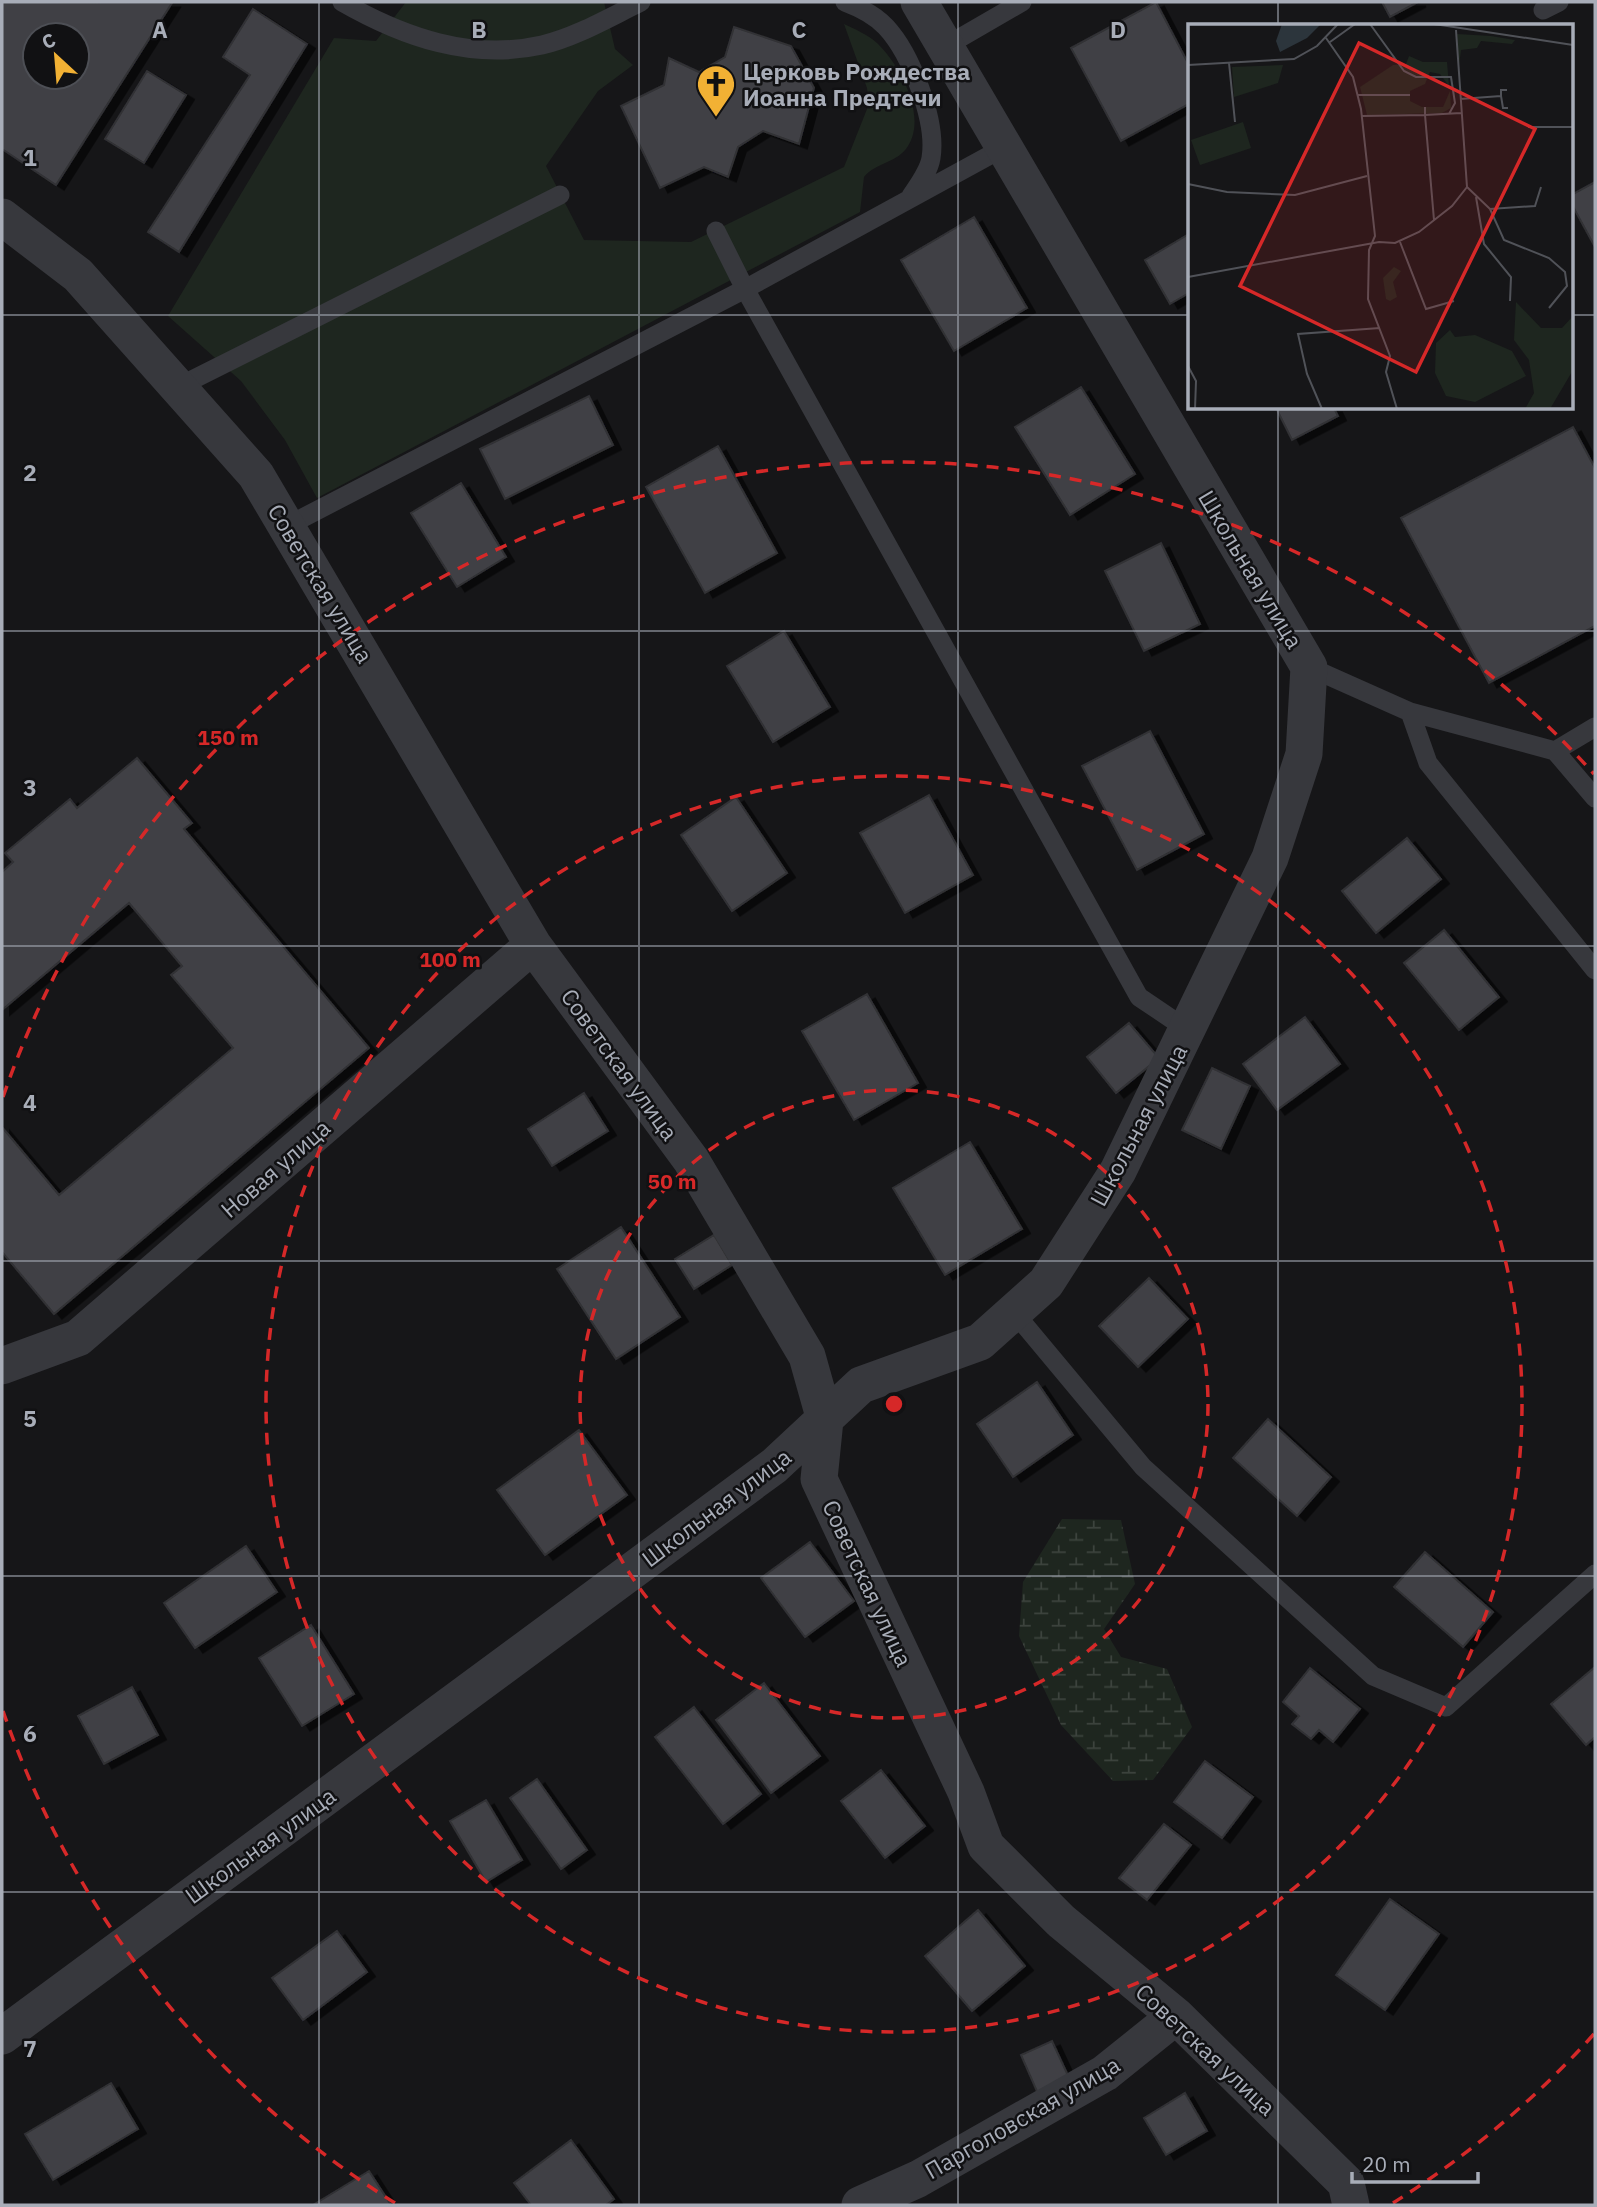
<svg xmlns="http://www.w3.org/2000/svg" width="1597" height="2207" viewBox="0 0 1597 2207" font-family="'IBM Plex Sans',sans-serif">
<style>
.wetland{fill:url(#wetland-marsh)}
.park{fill:#1e261f}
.building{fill:#404145;stroke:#303034;stroke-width:2;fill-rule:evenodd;filter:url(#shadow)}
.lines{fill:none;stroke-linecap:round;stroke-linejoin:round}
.service{stroke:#37383d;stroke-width:19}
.minor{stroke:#37383d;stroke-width:37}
.grid{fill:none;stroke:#a8adb8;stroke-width:2;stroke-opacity:0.55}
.ring{fill:none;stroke:#d62828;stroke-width:3.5;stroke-dasharray:12 9}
.labels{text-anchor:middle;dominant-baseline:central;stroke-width:5;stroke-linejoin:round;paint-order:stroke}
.poi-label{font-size:23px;font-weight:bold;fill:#a8adb8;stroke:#111113;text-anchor:start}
.street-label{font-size:23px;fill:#a8adb8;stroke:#111113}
.inset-road{fill:none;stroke:#505258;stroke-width:2}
.view{fill:#d62828;fill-opacity:0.15;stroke:#d62828;stroke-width:3.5}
.inset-edge{fill:none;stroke:#a8adb8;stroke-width:3.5}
.grid-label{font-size:23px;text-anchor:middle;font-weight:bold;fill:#a8adb8;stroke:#111113;stroke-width:5;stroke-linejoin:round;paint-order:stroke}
.centre{fill:#d62828;stroke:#111113;stroke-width:3.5}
.ring-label{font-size:21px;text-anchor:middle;font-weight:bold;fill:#d62828;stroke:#111113;stroke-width:5;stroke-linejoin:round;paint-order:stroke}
</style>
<defs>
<pattern id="wetland-marsh" width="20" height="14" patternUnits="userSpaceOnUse" patternTransform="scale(1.75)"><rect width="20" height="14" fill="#1e261f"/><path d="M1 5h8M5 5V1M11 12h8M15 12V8" fill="none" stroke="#3c433d"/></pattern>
<filter id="shadow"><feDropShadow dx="8" dy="4.5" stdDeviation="0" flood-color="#0009"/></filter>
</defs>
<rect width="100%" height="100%" fill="#161618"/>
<path class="wetland" d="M1062 1519 1121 1520 1135 1584 1104 1629 1121 1657 1167 1669 1192 1727 1153 1780 1113 1781 1061 1725 1019 1636 1023 1582Z"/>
<path class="park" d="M406 2H604L615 49 633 65 598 91 546 166 584 240 691 242 844 167 869 104 867 88 844 24C855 29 868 35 877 43 901 66 927 116 908 146 899 162 875 163 864 177L860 212 317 498 285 440 241 381 168 316 334 38 376 41Z"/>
<path class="building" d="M2 2 172 3 56 185 2 149ZM35 35H77V77H35Z
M1156 2 1189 65V104L1121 141 1071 48Z
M1382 2H1418L1390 17Z
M253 9 307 44 179 252 148 232 250 75 223 57Z
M734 27 791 46 814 88 799 144 763 131 738 147 728 177 704 167 660 188 621 106 664 85 669 58 699 72 725 57Z
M147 71 186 95 144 163 105 139Z
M1595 182V247L1571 203V195Z
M974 217 1027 308 954 351 901 260Z
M1189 234V293L1170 304 1145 260Z
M1081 387 1135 474 1070 515 1015 427Z
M589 396 613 445 505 499 480 449Z
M1276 408H1334L1338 416 1292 440Z
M1573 427 1595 468V626L1489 683 1401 518Z
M718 446 777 553 705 593 646 487Z
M461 483 506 557 457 587 411 513Z
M1161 543 1200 624 1144 651 1105 571Z
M784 631 830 707 773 742 727 666Z
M1150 731 1204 834 1137 870 1082 766Z
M137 758 192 823 184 829 369 1048 54 1314 2 1252V1127L59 1195 233 1048 171 975 182 966 129 903 2 1010V872L13 862 5 853 70 799 77 808Z
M929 795 973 875 905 913 860 833Z
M736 797 787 873 732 911 681 835Z
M1407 838 1441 879 1376 933 1342 891Z
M1444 930 1499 997 1459 1030 1404 963Z
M867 994 918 1083 854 1120 802 1031Z
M1305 1017 1340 1064 1277 1110 1243 1064Z
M1129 1023 1159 1058 1116 1093 1087 1057Z
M1212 1068 1250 1086 1221 1149 1182 1130Z
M584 1093 608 1131 552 1166 528 1129Z
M970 1142 1022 1229 945 1275 893 1188Z
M621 1227 680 1317 616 1359 557 1269Z
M714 1235 732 1265 694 1289 675 1259Z
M1149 1278 1188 1319 1138 1367 1099 1326Z
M1037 1382 1073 1435 1013 1477 977 1424Z
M1268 1419 1331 1477 1297 1516 1233 1458Z
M579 1430 627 1495 545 1555 497 1490Z
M810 1542 854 1601 805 1637 761 1578Z
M246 1546 277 1592 195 1648 164 1603Z
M1425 1552 1493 1612 1463 1647 1394 1587Z
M311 1625 354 1694 302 1726 259 1658Z
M1595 1667V1737L1586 1745 1551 1704Z
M1310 1668 1360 1709 1333 1742 1319 1730 1311 1739 1292 1724 1299 1716 1283 1702Z
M764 1683 820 1756 771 1793 716 1720Z
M132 1687 158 1735 104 1764 78 1716Z
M694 1707 761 1794 723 1824 655 1737Z
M1205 1761 1253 1797 1222 1838 1174 1802Z
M881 1770 925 1826 885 1858 841 1801Z
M537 1779 587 1850 561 1869 510 1798Z
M486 1800 522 1860 486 1882 450 1821Z
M1164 1824 1191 1845 1147 1900 1119 1878Z
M1390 1899 1439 1934 1385 2010 1336 1975Z
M978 1910 1025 1966 972 2011 925 1956Z
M337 1931 367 1972 303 2020 272 1978Z
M1052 2041 1071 2082 1039 2096 1021 2055Z
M111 2083 138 2129 53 2180 25 2134Z
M1185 2093 1207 2131 1166 2155 1144 2118Z
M571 2140 614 2199 606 2205H531L514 2183Z
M369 2171 391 2205H313Z"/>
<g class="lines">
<path class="service" d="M342 2C403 37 471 61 542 45 576 37 610 17 641 2
M845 2C861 8 875 15 886 27 911 54 937 121 931 158 929 171 919 184 911 196
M1543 10 1559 2
M946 46 1022 2
M1003 148 745 289 1139 997 1188 1030
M178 387 560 195
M287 526 745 289 716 231
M1309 667 1410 712 1555 751 1595 727
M1410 712 1428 763 1595 970
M1555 751 1595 798
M1013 1311 1143 1467 1373 1676 1446 1707 1595 1574"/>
<path class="minor" d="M2 217 78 275 256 475 533 945 691 1160 807 1356 825 1420 819 1479 966 1792 986 1846 1061 1921 1176 2016 1346 2183 1351 2205
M2 1366 78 1338 533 945
M2 2036 774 1466 861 1385 980 1342 1046 1283 1118 1171 1270 858 1304 754 1309 667 919 2
M860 2205 918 2179 1105 2073 1176 2016"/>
</g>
<path class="grid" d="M319 2V2205M639 2V2205M958 2V2205M1278 2V26M2 315H1189M1571 315H1595M1278 408V2205M2 631H1595M2 946H1595M2 1261H1595M2 1576H1595M2 1892H1595"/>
<g class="ring">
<circle cx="894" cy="1404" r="314"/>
<circle cx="894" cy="1404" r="628"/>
<path d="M1594 2034A942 942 0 0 1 1393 2203M395 2203A942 942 0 0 1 3 1711M3 1097A942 942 0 0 1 1594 774"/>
</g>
<defs>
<g id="church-pin" transform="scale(2.0125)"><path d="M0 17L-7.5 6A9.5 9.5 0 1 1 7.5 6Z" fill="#f2b134" stroke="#111113"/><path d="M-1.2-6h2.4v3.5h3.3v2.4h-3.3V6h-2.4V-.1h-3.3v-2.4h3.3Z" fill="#111"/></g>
</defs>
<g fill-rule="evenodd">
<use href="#church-pin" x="716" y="84"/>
</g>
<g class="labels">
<g class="poi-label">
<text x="743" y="71">Церковь Рождества<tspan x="743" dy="26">Иоанна Предтечи</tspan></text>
</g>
<g class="street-label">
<text transform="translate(1251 569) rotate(59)">Школьная улица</text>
<text transform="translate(321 583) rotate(59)">Советская улица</text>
<text transform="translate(620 1064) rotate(54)">Советская улица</text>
<text transform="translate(1138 1125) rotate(-62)">Школьная улица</text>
<text transform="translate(275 1168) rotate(-41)">Новая улица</text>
<text transform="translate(716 1507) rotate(-37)">Школьная улица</text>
<text transform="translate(868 1583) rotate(65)">Советская улица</text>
<text transform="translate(260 1845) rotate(-36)">Школьная улица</text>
<text transform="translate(1206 2049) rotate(43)">Советская улица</text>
<text transform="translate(1022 2117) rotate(-30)">Парголовская улица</text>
</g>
</g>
<g transform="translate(1188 24)">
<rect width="385" height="385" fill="#161618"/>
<path d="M269 10 303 12 327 16 324 20 293 17 289 24 273 26 271 41ZM95 41 90 59 46 73 44 43ZM328 278 353 304H374L385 292V346L362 385H337L346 369 341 336 326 316ZM262 306 267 313 287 311 324 327 338 352 287 378 258 372 247 349 248 319Z" fill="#1e261f"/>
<path d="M206 243 213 247 205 258 209 273 202 277 198 275 195 254Z" fill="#1e261f"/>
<path d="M221 32 235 38H259L261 62 252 50 242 48 237 60 222 67V77L234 83H255L262 67 263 84 254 89 179 91 172 63 205 41 218 40ZM55 98 63 124 12 141 3 116Z" fill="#1e261f"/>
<path d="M94 0H133L119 14 92 28 88 17Z" fill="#2c353c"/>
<path class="inset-road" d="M182 0 216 47 228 53H263L267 79 261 90M246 0 385 21M138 14 165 53 173 85 187 212 181 226 180 275 202 332 198 348 209 385M142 18 167 0M41 39 47 98M0 41 106 35 129 22 150 0M319 66H313V72L315 84H320M169 71H222M272 75 313 72M174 92 237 91V83M340 103H385M0 160 39 168 107 171 179 152M279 163 302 185 347 182 353 163M288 173 296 220 323 253 322 277M302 185 316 216 361 234 377 248 379 262 361 284M246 196 237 91 273 89M212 218 238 285 266 277M0 253 191 218 207 219 231 208 264 182 279 163 268 6M0 342 8 357 7 385M134 385 119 350 110 310 192 304"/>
<path class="view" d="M171 19 347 105 228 348 52 262Z"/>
<rect width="385" height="385" class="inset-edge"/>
</g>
<g class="grid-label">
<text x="160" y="38">A</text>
<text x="479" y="38">B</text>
<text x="799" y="38">C</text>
<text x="1118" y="38">D</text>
<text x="30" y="166">1</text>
<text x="30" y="481">2</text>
<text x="30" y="796">3</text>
<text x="30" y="1111">4</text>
<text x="30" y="1427">5</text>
<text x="30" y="1742">6</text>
<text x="30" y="2057">7</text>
</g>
<circle cx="894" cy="1404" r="10" class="centre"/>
<g class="ring-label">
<text x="228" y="745">150 m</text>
<text x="450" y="967">100 m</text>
<text x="672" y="1189">50 m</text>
</g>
<rect width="1597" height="2207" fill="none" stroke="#a8adb8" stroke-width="7"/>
<g transform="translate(56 56) rotate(334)"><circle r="33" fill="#111113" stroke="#4d4f55" stroke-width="2"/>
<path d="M0-5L12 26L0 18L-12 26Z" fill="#f2b134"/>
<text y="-10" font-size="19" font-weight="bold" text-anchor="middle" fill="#a8adb8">С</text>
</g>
<path d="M1352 2172v10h126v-10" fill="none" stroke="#a8adb8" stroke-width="3.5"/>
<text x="1362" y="2172" font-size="21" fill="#a8adb8" stroke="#111113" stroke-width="5" paint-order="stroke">20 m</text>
</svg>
